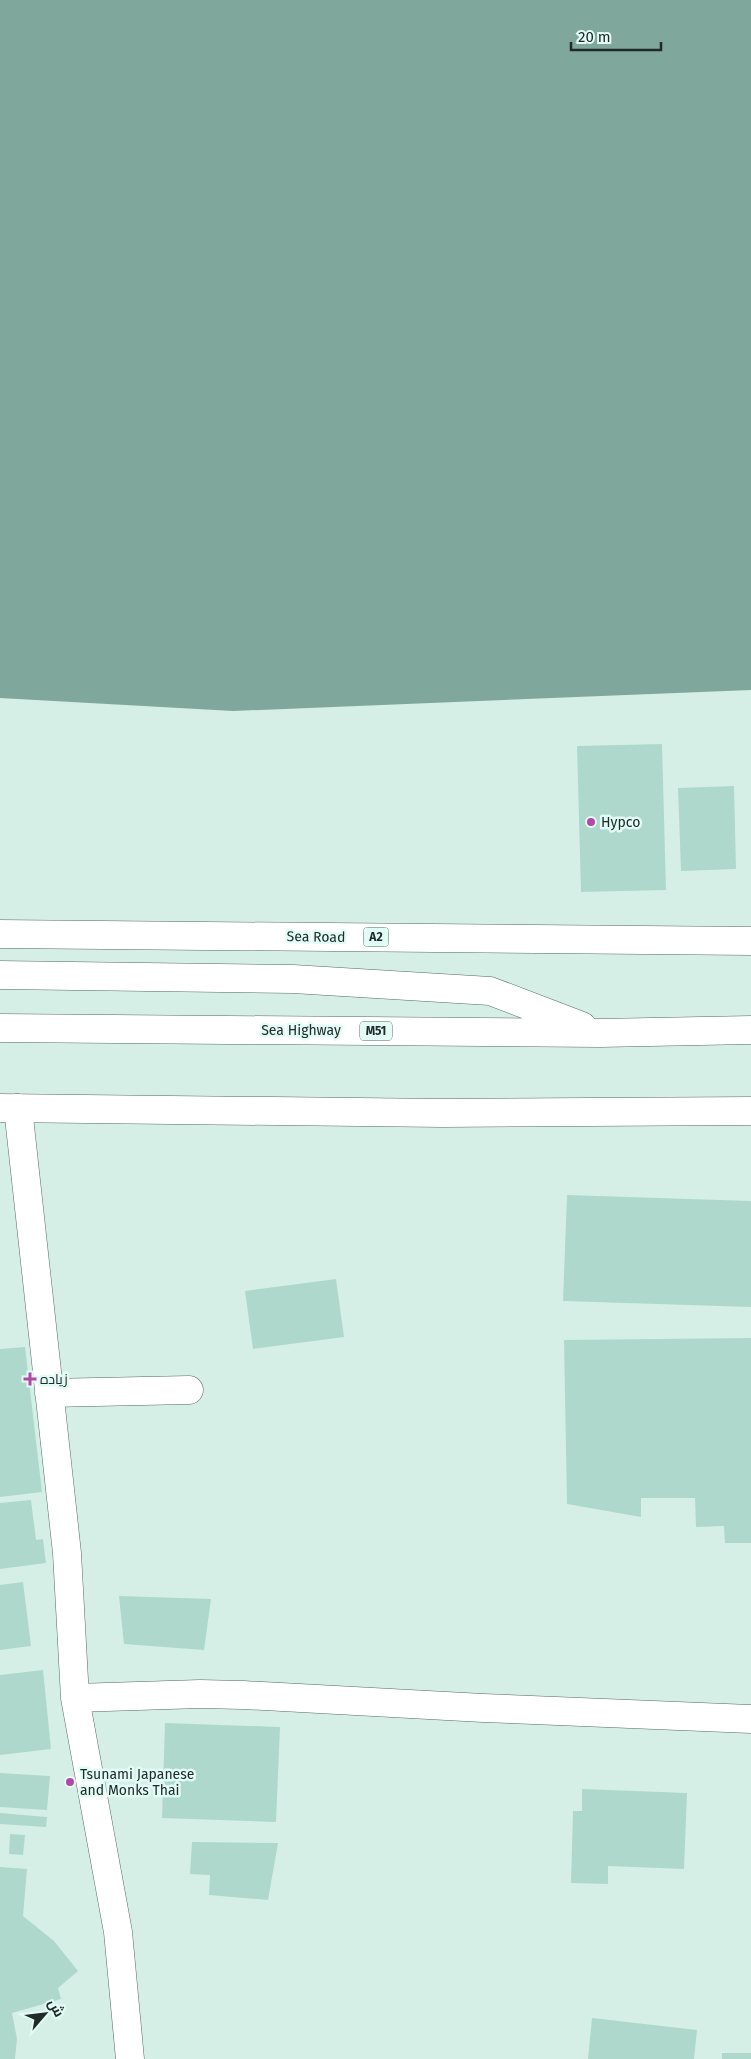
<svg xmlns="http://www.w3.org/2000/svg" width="751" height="2059" viewBox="0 0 751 2059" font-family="'Fira Sans',Cairo,sans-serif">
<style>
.water{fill:#80a79c}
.building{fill:#afd8cd}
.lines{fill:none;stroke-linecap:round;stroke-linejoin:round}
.minor-casing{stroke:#546b64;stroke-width:29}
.highway-casing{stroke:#546b64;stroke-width:29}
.minor{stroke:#fff;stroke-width:28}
.highway{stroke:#fff;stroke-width:28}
.poi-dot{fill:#b348a9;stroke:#e2fcf5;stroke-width:2}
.labels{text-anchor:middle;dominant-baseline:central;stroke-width:5;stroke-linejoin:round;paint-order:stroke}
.shield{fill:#e2fcf5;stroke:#5a6965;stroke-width:1}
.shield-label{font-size:12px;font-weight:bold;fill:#202a27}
.poi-label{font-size:14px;fill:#202a27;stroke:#e2fcf5;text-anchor:start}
.street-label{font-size:14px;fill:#202a27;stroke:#e2fcf5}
</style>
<rect width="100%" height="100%" fill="#d5efe7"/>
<path class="water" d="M0 0H751V690L233 711 0 698Z"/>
<path class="building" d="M662 744 666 890 581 892 577 746Z
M734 786 736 869 681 871 678 788Z
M567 1195 751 1201V1307L563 1301Z
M336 1279 344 1337 253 1349 245 1291Z
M751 1338V1543H725L724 1526 696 1527 695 1498H641V1517L567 1504 564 1340Z
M25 1347 42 1492 0 1497V1349Z
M31 1500 36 1540 43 1539 46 1563 0 1569V1503Z
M23 1582 31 1646 0 1650V1585Z
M119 1596 211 1599 204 1650 124 1644Z
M43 1670 51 1749 0 1755V1675Z
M165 1723 280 1727 276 1822 162 1818Z
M0 1773 50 1776 47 1810 0 1807Z
M582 1789 687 1793 684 1869 608 1866V1884L571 1883 573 1811H582Z
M0 1813 47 1817 46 1827 0 1824Z
M10 1834 25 1835 23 1855 9 1854Z
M192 1842 278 1843 268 1900 209 1895 210 1875 190 1874Z
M0 1867 27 1869 23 1916 54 1941 78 1971 58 1988 61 1999 12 2013 17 2039 15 2059H0Z
M592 2018 697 2030 694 2059H588Z
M722 2053H751V2059H722Z"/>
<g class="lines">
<g class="minor-casing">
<path id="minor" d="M18 1108 67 1553 75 1698 118 1932 130 2059
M49 1393 189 1390
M75 1698 200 1694 243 1695 483 1708 751 1719"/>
</g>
<g class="highway-casing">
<path id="highway" d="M0 934 751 941
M0 975 293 979 490 991 582 1026
M0 1028 600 1033 751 1030
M0 1108 442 1113 751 1111"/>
</g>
<use href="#minor" class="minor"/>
<use href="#highway" class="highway"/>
</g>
<g class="poi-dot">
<circle cx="591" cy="822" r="5"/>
<path d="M27.5 1371.5h5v5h5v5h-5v5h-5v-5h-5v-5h5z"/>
<circle cx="70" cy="1782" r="5"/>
</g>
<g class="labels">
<g class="shield">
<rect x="363.5" y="927.5" width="25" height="19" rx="4"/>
<rect x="360" y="1021.5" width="32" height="19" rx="4"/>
</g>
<g class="shield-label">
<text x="376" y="937">A2</text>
<text x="376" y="1031">M51</text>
</g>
<g class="poi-label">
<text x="601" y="822">Hypco</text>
<text x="40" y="1379">زياده</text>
<text x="80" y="1774">Tsunami Japanese<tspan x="80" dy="16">and Monks Thai</tspan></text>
</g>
<g class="street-label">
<text transform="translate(316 937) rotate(1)">Sea Road</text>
<text x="301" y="1030">Sea Highway</text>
</g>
</g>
<g transform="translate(45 2014) rotate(62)" stroke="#e2fcf5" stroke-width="4" paint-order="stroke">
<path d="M0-4L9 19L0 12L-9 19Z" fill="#202a27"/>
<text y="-8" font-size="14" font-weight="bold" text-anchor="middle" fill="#202a27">ش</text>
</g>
<path d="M571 42v8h90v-8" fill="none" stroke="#202a27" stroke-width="2.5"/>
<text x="578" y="42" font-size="15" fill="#202a27" stroke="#e2fcf5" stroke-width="4" paint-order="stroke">20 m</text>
</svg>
